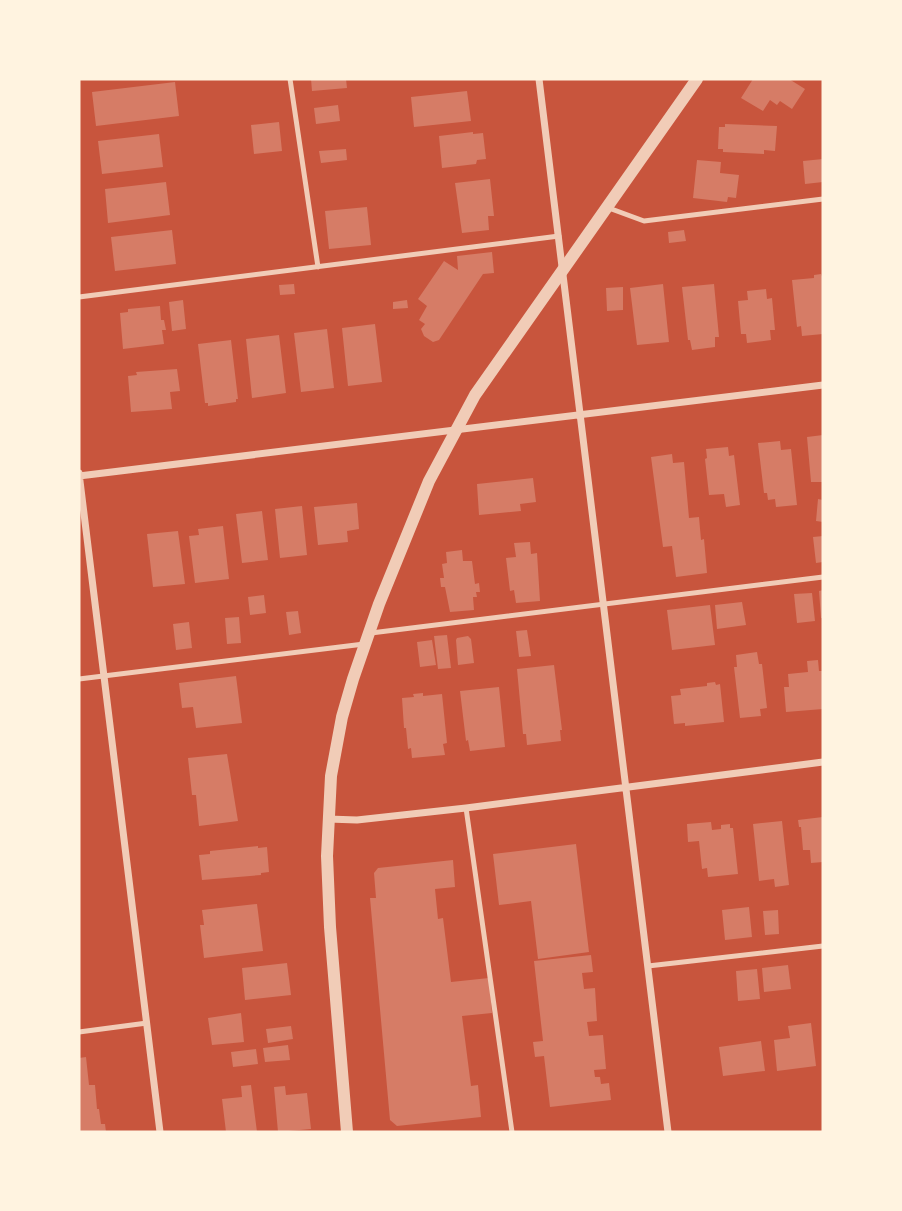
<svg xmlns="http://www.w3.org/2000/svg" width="902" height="1211" viewBox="0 0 902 1211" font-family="Karla,sans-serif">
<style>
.building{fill:#d67c66}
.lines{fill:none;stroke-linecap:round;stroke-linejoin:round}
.service{stroke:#f1ccb7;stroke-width:5}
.minor{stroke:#f1ccb7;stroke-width:7}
.tertiary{stroke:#f1ccb7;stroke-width:12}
</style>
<rect width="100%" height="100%" fill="#c8553d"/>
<path class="building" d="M311 79H346L347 88 312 91Z
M753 79H789L805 89 792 109 780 101 777 105 770 100 763 111 741 98Z
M175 82 179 116 96 126 92 92Z
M467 91 471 121 414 127 411 97Z
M338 105 340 121 316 124 314 108Z
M279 122 282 151 254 154 251 125Z
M725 124 777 126 775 151 764 150V154L723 152V149H718L719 127H725Z
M473 132V134L483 133 486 159 477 160 476 164 442 168 439 136Z
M159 134 163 167 102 174 98 141Z
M346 149 347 160 321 163 319 151Z
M823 159V182L805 184 803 161Z
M697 160 721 162 720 173 739 175 736 198 728 197 727 202 693 198Z
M490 179 494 216H488L489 230 462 233 455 183Z
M166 182 170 215 108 223 105 189Z
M367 207 371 245 329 249 325 211Z
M172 230 176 264 115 271 111 237Z
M684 230 686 241 669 243 668 232Z
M492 252 494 273 483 274 439 340 433 342 424 336 421 329 425 324 419 320 427 306 418 299 444 261 458 270 457 256Z
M821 274 823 279V334L802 336 801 326 797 327 792 280 814 278V275Z
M294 284 295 294 280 295 279 285Z
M663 284 669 342 637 345 630 288Z
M714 284 719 337H715V347L692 350 690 340H688L682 287Z
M623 287V310L607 311 606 288Z
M766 289 767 299 772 298 775 330H770L771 340 747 343 746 334H741L738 301 748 300 747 291Z
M183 300 186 329 172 331 169 302Z
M407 300 408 308 393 309V302Z
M160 306 161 320H164L166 330H162L164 344 123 349 120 313 128 312V309Z
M375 324 382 382 348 386 342 328Z
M327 329 334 388 301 392 294 333Z
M279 335 286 393 252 398 246 339Z
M231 340 238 399H236V402L208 406V403H205L198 344Z
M177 369 180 391 170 392 172 409 131 412 128 376 137 375 136 372Z
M823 435V482H811L807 437Z
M780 441 781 450 791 449 797 505 776 507 775 499 768 500 767 493H764L758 443Z
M728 447 729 456 734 455 740 505 726 507 724 494 709 495 705 459 707 458 706 449Z
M672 454 673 463 684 462 689 518 699 517 701 540 704 539 707 573 676 577 672 546 663 547 651 457Z
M533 478 536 502 520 504 521 511 479 515 477 484Z
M818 499 823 500V522L816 521Z
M357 503 359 529 347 531 348 542 318 545 314 507Z
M302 506 307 555 280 558 275 509Z
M262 511 268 560 242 563 236 514Z
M223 526 229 579 195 583 189 536 199 535 198 529Z
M178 531 185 584 153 587 147 534Z
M823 536V562L816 563 813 537Z
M530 542 531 554 537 553 540 601 516 603 514 590 510 591 506 558 516 557 514 543Z
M462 550 463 561H472L475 584 479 583 480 592H476L477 597H473L474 610 450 612 445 587H441L440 578H444L442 564 447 563 446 552Z
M823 590V618H821L819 591Z
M812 593 815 621 797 623 794 594Z
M264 595 266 613 250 615 248 597Z
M742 602 746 625 717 629 715 605Z
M710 605 715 645 672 650 667 610Z
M298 611 301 633 289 635 286 612Z
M239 617 241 643 227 644 225 618Z
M189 622 192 648 176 650 173 624Z
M527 630 531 656 519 657 516 631Z
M447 635 451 668 438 669 434 636Z
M468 636 471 639 474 663 458 665 456 640 457 638Z
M432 640 436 665 420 667 417 642Z
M757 652 759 664H762L767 708 760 709 761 716 740 718 734 667H737L736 655Z
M818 660 819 671H823V709L786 712 784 687H789L788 674 808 672 807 661Z
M554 665 562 730H560L561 741 527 745 526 734H523L517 669Z
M236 676 242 723 196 728 193 707 182 708 179 683Z
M715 682 716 685 720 684 724 722 685 726V723L674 724 671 696 681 695 680 689 707 686V683Z
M499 687 505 747 470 751 468 740 466 741 460 691Z
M423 693V696L442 694 447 743 443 744 445 755 412 758 411 748 408 749 406 728H404L402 698 414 697 413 694Z
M227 754 238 821 199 826 196 795H192L188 758Z
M823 817V862L811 863 810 850H803L801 827H799L798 820Z
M782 821 789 885 775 887 774 879 759 881 753 824Z
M711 822 712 830 721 829V825L730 824V828H733L738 874 708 877 707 868 702 869 699 841 688 842 687 824Z
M576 844 589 952 538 959 531 901 499 905 493 854Z
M258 846V848L267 847 269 872 261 873V875L202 880 199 855 210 854V851Z
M453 860 455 887 435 889 438 919 443 918 451 982 489 978 492 1013 462 1016 471 1086 478 1085 481 1117 397 1126 390 1120 370 898H376L374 873 378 868Z
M257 904 263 951 204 958 200 925H204L202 910Z
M749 907 752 937 725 940 722 910Z
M778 910 779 934 765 935 763 911Z
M591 955 593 972 582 973 584 989 595 988 597 1021 587 1022 589 1036 603 1035 606 1069 594 1070 595 1077H600L601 1084 609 1083 611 1100 550 1107 544 1056 535 1057 533 1042 543 1041 534 961Z
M287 963 291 995 245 1000 242 968Z
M788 965 791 989 764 992 762 968Z
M757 969 760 999 738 1001 736 971Z
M241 1013 244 1042 212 1045 208 1018Z
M811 1023 816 1066 777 1071 774 1040 790 1038 788 1026Z
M291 1026 293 1039 268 1043 266 1029Z
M761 1041 765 1071 723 1076 719 1047Z
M288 1045 290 1060 265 1062 263 1048Z
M256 1049 258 1064 233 1067 231 1052Z
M86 1057 89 1085H95L97 1109H99L101 1124H105L106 1132H79V1058Z
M251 1085 257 1132H226L222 1099 242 1097 241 1086Z
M285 1086 286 1095 307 1093 311 1129 278 1132 274 1087Z"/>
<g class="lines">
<path class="service" d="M290 79 318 267
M606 207 644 221 823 199
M79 297 559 236
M371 633 823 577
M79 679 364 644
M466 808 512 1132
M648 966 823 946
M79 1032 147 1023"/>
<path class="minor" d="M539 79 668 1132
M79 473 160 1132
M79 476 823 385
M328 819 357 820 466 808 823 762"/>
<path class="tertiary" d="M347 1132 330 927 327 856 331 776 342 717 353 679 379 604 429 481 475 395 697 79"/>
</g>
<rect width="902" height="1211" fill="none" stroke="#fff3e0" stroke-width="161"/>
</svg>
